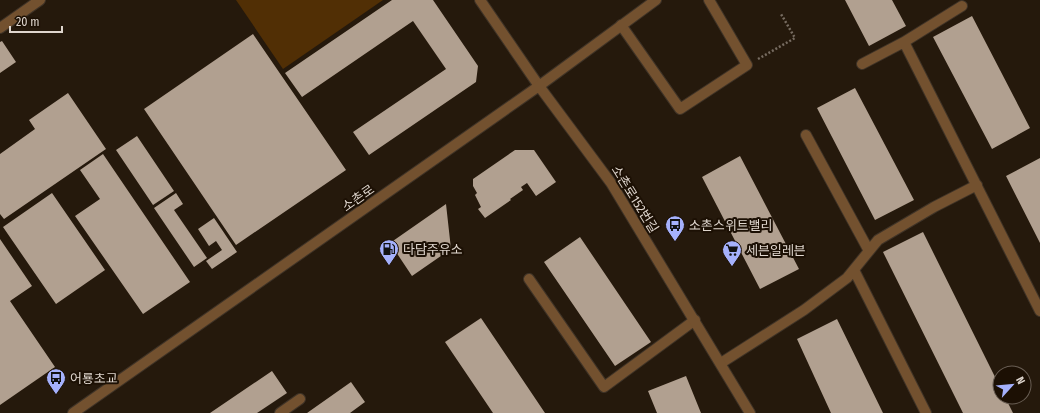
<svg xmlns="http://www.w3.org/2000/svg" width="1040" height="413" viewBox="0 0 1040 413" font-family="'Fira Sans Condensed','Noto Sans KR',sans-serif">
<style>
.green{fill:#512f05}
.building{fill:#b1a090}
.lines{fill:none;stroke-linecap:round;stroke-linejoin:round}
.service-casing{stroke:#3f3327;stroke-width:12}
.minor-casing{stroke:#3f3327;stroke-width:12}
.tertiary-casing{stroke:#3f3327;stroke-width:12}
.path{stroke:#776c61;stroke-width:2.5;stroke-dasharray:2 2;stroke-linecap:butt}
.service{stroke:#73512f;stroke-width:10}
.minor{stroke:#73512f;stroke-width:10}
.tertiary{stroke:#73512f;stroke-width:10}
.labels{text-anchor:middle;dominant-baseline:central;stroke-width:4;stroke-linejoin:round;paint-order:stroke}
.street-label{font-size:13px;fill:#dfd6ce;stroke:#1c1004}
.poi-label{font-size:13px;fill:#dfd6ce;stroke:#1c1004;text-anchor:start}
</style>
<rect width="100%" height="100%" fill="#25190c"/>
<path class="green" d="M236 0H383L283 69Z"/>
<path class="building" d="M392 0H433L478 66 476 82 369 155 353 132 446 69 413 21 302 97 285 73Z
M845 0H892L906 26 869 46Z
M972 16 1030 128 992 149 933 37Z
M253 34 346 170 236 245 144 109Z
M2 41 16 62 0 73V42Z
M855 88 914 200 875 220 817 108Z
M68 93 106 149 4 219 0 214V154L35 129 29 120Z
M137 136 174 191 153 205 116 150Z
M515 150H534L556 182 536 196 527 183 521 187 523 190 510 199 511 200 485 218 478 209 481 207 475 195 477 193 473 186V179Z
M103 154 190 282 143 314 75 216 100 199 80 170Z
M740 156 799 269 760 289 702 177Z
M1040 158V243L1006 176Z
M52 193 105 270 56 304 3 227Z
M176 193 183 204 174 210 207 258 194 267 154 208Z
M446 204 451 249 412 276 390 243Z
M214 218 237 252 212 269 206 261 222 250 216 241 209 246 198 229Z
M923 232 1000 387V397H1005L1013 413H963L883 252Z
M580 237 651 342 615 366 544 262Z
M0 239 32 286 10 301 55 367 0 405Z
M481 318 545 413H493L445 342Z
M837 319 883 413H831L797 339Z
M272 371 287 393 257 413H210Z
M686 376 701 413H657L648 391Z
M351 382 365 402 350 413H307Z"/>
<g class="lines">
<g class="service-casing">
<path id="service" d="M962 6 904 42 1040 311
M621 25 680 109 747 65 709 0
M862 64 904 42
M806 135 869 251
M854 270 926 413
M529 279 604 387 695 320
M721 363 804 310 847 278 878 240 934 207 977 185
M280 413 300 399"/>
</g>
<g class="minor-casing">
<path id="minor" d="M480 0 539 86
M0 28 40 0"/>
</g>
<g class="tertiary-casing">
<path id="tertiary" d="M539 86 611 183 750 413
M73 413 539 86 656 0"/>
</g>
<path class="path" d="M758 59 795 38 781 14"/>
<use href="#service" class="service"/>
<use href="#minor" class="minor"/>
<use href="#tertiary" class="tertiary"/>
</g>
<defs>
<g id="bus-pin" transform="scale(1)"><path d="M0 17L-7.5 6A9.5 9.5 0 1 1 7.5 6Z" fill="#a5b1fc" stroke="#1c1004"/><path d="M-5-6H5V4H4V6H2V4H-2V6H-4V4H-5ZM-3.5-4V0h7V-4ZM-3.5 1.2v1.5H-2V1.2ZM2 1.2v1.5H3.5V1.2Z" fill="#111"/></g>
<g id="fuel-pin" transform="scale(1)"><path d="M0 17L-7.5 6A9.5 9.5 0 1 1 7.5 6Z" fill="#a5b1fc" stroke="#1c1004"/><path d="M-5.5-6h7V0h2V4h1.3V-2.5L3-4.5l.8-.8L6-3V5H2.5V1h-1V6h-7ZM-4.2-4.7v3.2H.2V-4.7Z" fill="#111"/></g>
<g id="supermarket-pin" transform="scale(1)"><path d="M0 17L-7.5 6A9.5 9.5 0 1 1 7.5 6Z" fill="#a5b1fc" stroke="#1c1004"/><path d="M-6-5.5h2.5l.6 2H6L4.5 2H-2.5L-4.4-4H-6ZM-1.5 3.2a1.3 1.3 0 1 0 .1 0ZM3 3.2a1.3 1.3 0 1 0 .1 0Z" fill="#111"/></g>
</defs>
<g fill-rule="evenodd">
<use href="#bus-pin" x="675" y="225"/>
<use href="#fuel-pin" x="389" y="249"/>
<use href="#supermarket-pin" x="732" y="250"/>
<use href="#bus-pin" x="56" y="378"/>
</g>
<g class="labels">
<g class="street-label">
<text transform="translate(358 198) rotate(-35)">소촌로</text>
<text transform="translate(635 199) rotate(58)">소촌로152번길</text>
</g>
<g class="poi-label">
<text x="689" y="225">소촌스위트밸리</text>
<text x="403" y="249">다담주유소</text>
<text x="746" y="250">세븐일레븐</text>
<text x="70" y="378">어룡초교</text>
</g>
</g>
<g transform="translate(1012 385) rotate(63)"><circle r="19" fill="#1c1004" stroke="#6a5f55"/>
<path d="M0-3L7 15L0 10L-7 15Z" fill="#a5b1fc"/>
<text y="-6" font-size="11" font-weight="bold" text-anchor="middle" fill="#dfd6ce">N</text>
</g>
<path d="M10 26v6h52v-6" fill="none" stroke="#dfd6ce" stroke-width="2"/>
<text x="16" y="26" font-size="12" fill="#dfd6ce" stroke="#1c1004" stroke-width="3" paint-order="stroke">20 m</text>
</svg>
